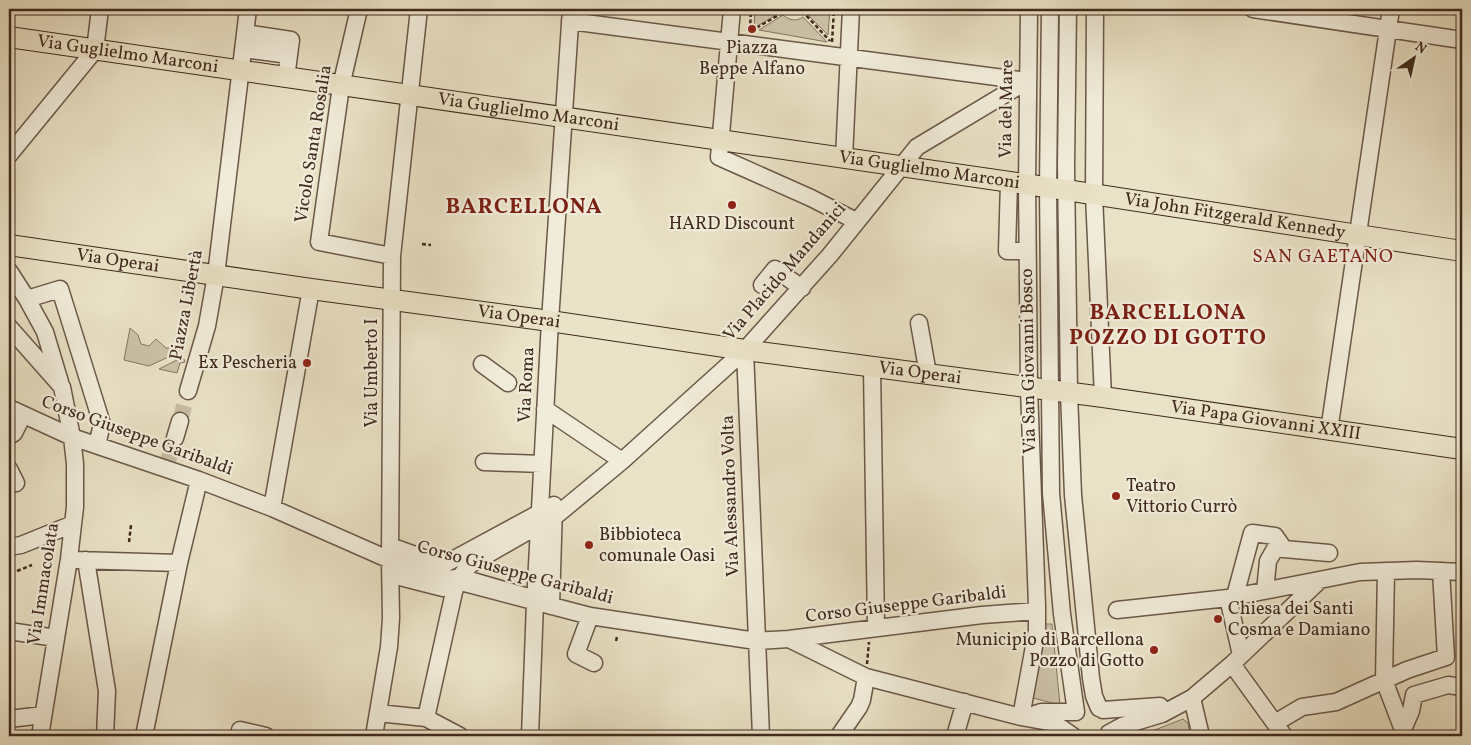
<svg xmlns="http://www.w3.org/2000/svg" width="1471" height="745" viewBox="0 0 1471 745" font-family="Vollkorn,serif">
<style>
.green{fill:#cdc3a9;stroke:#867664}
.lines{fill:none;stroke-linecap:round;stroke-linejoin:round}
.minor-tunnel{stroke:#c8bda4;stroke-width:16;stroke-dasharray:16 8;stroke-linecap:butt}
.minor-casing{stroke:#6a5848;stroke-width:19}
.major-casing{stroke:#402a1e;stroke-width:22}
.path{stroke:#402a1e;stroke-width:2.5;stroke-dasharray:4 2.5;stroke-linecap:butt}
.minor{stroke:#f1ecda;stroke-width:16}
.major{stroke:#eae2c6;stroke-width:20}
.poi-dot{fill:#8f2418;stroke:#f1ecda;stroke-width:2}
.labels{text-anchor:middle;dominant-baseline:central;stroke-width:4.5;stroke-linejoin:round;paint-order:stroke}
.poi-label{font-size:18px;fill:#402a1e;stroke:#f1ecda;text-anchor:start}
.street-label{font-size:18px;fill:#402a1e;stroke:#f1ecda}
.neighbourhood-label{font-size:19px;letter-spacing:1px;fill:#7a1f14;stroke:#f1ecda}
.district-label{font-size:22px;font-weight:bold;letter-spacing:1px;fill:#7a1f14;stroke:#f1ecda}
</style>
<rect width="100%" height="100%" fill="#eae2c6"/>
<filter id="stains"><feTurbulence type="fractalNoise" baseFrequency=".004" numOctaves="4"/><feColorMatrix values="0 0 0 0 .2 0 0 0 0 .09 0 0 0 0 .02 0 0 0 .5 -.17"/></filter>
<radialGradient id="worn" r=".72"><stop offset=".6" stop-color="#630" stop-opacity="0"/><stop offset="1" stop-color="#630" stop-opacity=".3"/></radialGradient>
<path class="green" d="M755 9H780L781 12 754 28Z
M808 9H830L828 35 806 13Z
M783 15C789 20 796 22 803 17L827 42 759 30Z
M130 328 138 335 141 344 149 346 156 339 166 348H182L177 353 149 366 124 360Z
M181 358 184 359 185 362 180 363 177 373 159 369Z
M1045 624H1052L1060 705 1029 697Z
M1183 719 1188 723 1190 736H1139Z"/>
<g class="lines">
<path class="minor-tunnel" d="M180 421 188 391
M168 461 175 438"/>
<g class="minor-casing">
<path id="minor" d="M359 9 341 86 319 242 392 256
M732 9 719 157 811 198 856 221
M1050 9 1048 187 1051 493 1062 614 1076 712
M1068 9 1066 165 1069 393 1073 495 1091 678 1094 696 1099 708
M1095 9 1094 195 1103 397
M1253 9 1462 40
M570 21 1027 81
M245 33 291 40 289 55
M243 49 289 55 286 78
M9 155 95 50 100 9
M844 158 851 9
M1009 182 1007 251H1027
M9 271 27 299 45 332 60 382
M762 285 775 269 802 288
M27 299 60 289 102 424 97 445
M919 323 928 374
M9 327 62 387 72 437 75 464V507L69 559 40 736
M745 350 761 736
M482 364 508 383
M872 367 876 627
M188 391 207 326 216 275 248 9
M9 408 72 437 199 480 272 508 390 560 457 581 590 616 756 641 789 639 982 615 1037 611
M545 409 622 461
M1329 431 1391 9
M9 436 14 433 23 415
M175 438 180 421
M484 462 542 464
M9 469 16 483
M554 505 551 606 535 599 459 577 451 579 443 588 392 575 393 547 443 565Z
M272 508 311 289
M9 547 21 545 73 524
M76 560 179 563
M86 560 107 691 105 736
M1386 571 1384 680 1403 730
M1265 591 1268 561 1279 542
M1235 596 1252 533 1275 536 1284 549 1329 553
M1228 598 1241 655
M1117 610 1228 598 1360 572 1417 570 1462 572
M590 616 576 654 594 663
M9 631 56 638
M789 639 866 677 1021 717 1054 723 1073 736
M1232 664 1284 736
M1192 698 1201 736
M1103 710 1160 706
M378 713 426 718 460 736
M1035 714 1041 712H1076
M1021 717 1037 630V606L1029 388 1027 184 1029 9
M426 718 454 592C457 580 462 572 471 564L558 514 622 461 745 350 830 255 917 147 1027 81
M9 719 43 715
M1275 723 1302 707 1336 702 1407 670 1446 657 1441 571
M1401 734 1411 711 1414 695 1448 685 1462 687
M144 736 179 563 199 480
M240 736V730L266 736
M374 736 389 647 391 618 390 560 392 256 419 9
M530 736 535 603 550 321 571 9
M839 736 859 707 862 700 866 677
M955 736 965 702
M1109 736V733L1122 726 1162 714 1192 698 1232 664 1319 581"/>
</g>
<g class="major-casing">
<g id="major">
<path id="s1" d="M9 37 1066 190 1462 251"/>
<path id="s2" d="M9 245 311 289 550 321 745 350 1103 397 1462 449"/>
</g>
</g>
<path class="path" d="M789 9 796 13 804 9
M802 11 830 41
M750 30 751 9
M751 31 789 9
M832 42 834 9
M422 244 431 245
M129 542 131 525
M17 571 32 565
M616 641 617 637
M867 664 869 642"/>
<use href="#minor" class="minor"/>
<use href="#major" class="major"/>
</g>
<g class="poi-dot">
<circle cx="752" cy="29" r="5"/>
<circle cx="732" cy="205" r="5"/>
<circle cx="307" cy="363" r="5"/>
<circle cx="1116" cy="496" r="5"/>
<circle cx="589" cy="545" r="5"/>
<circle cx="1218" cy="619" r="5"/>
<circle cx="1154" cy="650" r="5"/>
</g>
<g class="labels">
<g class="poi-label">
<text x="752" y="48" text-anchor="middle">Piazza<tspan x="752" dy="21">Beppe Alfano</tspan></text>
<text x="732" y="224" text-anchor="middle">HARD Discount</text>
<text x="297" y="363" text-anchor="end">Ex Pescheria</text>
<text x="1126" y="486">Teatro<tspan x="1126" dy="21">Vittorio Currò</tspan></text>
<text x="599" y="535">Bibbioteca<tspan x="599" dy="21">comunale Oasi</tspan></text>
<text x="1228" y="609">Chiesa dei Santi<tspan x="1228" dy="21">Cosma e Damiano</tspan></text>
<text x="1144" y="640" text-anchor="end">Municipio di Barcellona<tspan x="1144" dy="21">Pozzo di Gotto</tspan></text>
</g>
<g class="street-label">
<text stroke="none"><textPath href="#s1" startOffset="120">Via Guglielmo Marconi</textPath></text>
<text transform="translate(1007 109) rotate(-89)">Via del Mare</text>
<text stroke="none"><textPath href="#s1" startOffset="525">Via Guglielmo Marconi</textPath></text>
<text transform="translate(314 144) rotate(-81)">Vicolo Santa Rosalia</text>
<text stroke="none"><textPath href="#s1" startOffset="930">Via Guglielmo Marconi</textPath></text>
<text stroke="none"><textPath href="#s1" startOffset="1239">Via John Fitzgerald Kennedy</textPath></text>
<text stroke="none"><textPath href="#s2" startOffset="110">Via Operai</textPath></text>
<text transform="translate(785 272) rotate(-49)">Via Placido Mandanici</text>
<text transform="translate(187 305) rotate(-79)">Piazza Libertà</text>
<text stroke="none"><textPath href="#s2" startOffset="515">Via Operai</textPath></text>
<text transform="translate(1029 361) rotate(-91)">Via San Giovanni Bosco</text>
<text transform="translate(372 373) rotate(-90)">Via Umberto I</text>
<text stroke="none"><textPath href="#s2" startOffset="920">Via Operai</textPath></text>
<text transform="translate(527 385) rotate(-87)">Via Roma</text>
<text stroke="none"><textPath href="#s2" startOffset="1269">Via Papa Giovanni XXIII</textPath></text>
<text transform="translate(137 436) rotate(20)">Corso Giuseppe Garibaldi</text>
<text transform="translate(731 496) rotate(-92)">Via Alessandro Volta</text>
<text transform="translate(515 573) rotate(15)">Corso Giuseppe Garibaldi</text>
<text transform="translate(44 584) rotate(-81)">Via Immacolata</text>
<text transform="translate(906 605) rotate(-7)">Corso Giuseppe Garibaldi</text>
</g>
<g class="neighbourhood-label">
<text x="1323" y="257">SAN GAETANO</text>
</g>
<g class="district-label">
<text x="524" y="207">BARCELLONA</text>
<text x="1168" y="313">BARCELLONA<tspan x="1168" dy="25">POZZO DI GOTTO</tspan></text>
</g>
</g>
<rect width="1471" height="745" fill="none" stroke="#eae2c6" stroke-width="30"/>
<rect x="10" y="10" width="1451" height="725" fill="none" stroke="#402a1e" stroke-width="2.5"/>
<rect x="15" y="15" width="1441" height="715" fill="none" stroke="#402a1e"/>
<g transform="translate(1414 58) rotate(34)" stroke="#f1ecda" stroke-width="4" paint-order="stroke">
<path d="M0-4L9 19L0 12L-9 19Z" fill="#402a1e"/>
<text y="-8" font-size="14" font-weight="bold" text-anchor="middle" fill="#402a1e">N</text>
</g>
<rect width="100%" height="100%" filter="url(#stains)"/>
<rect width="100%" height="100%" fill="url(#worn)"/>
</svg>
